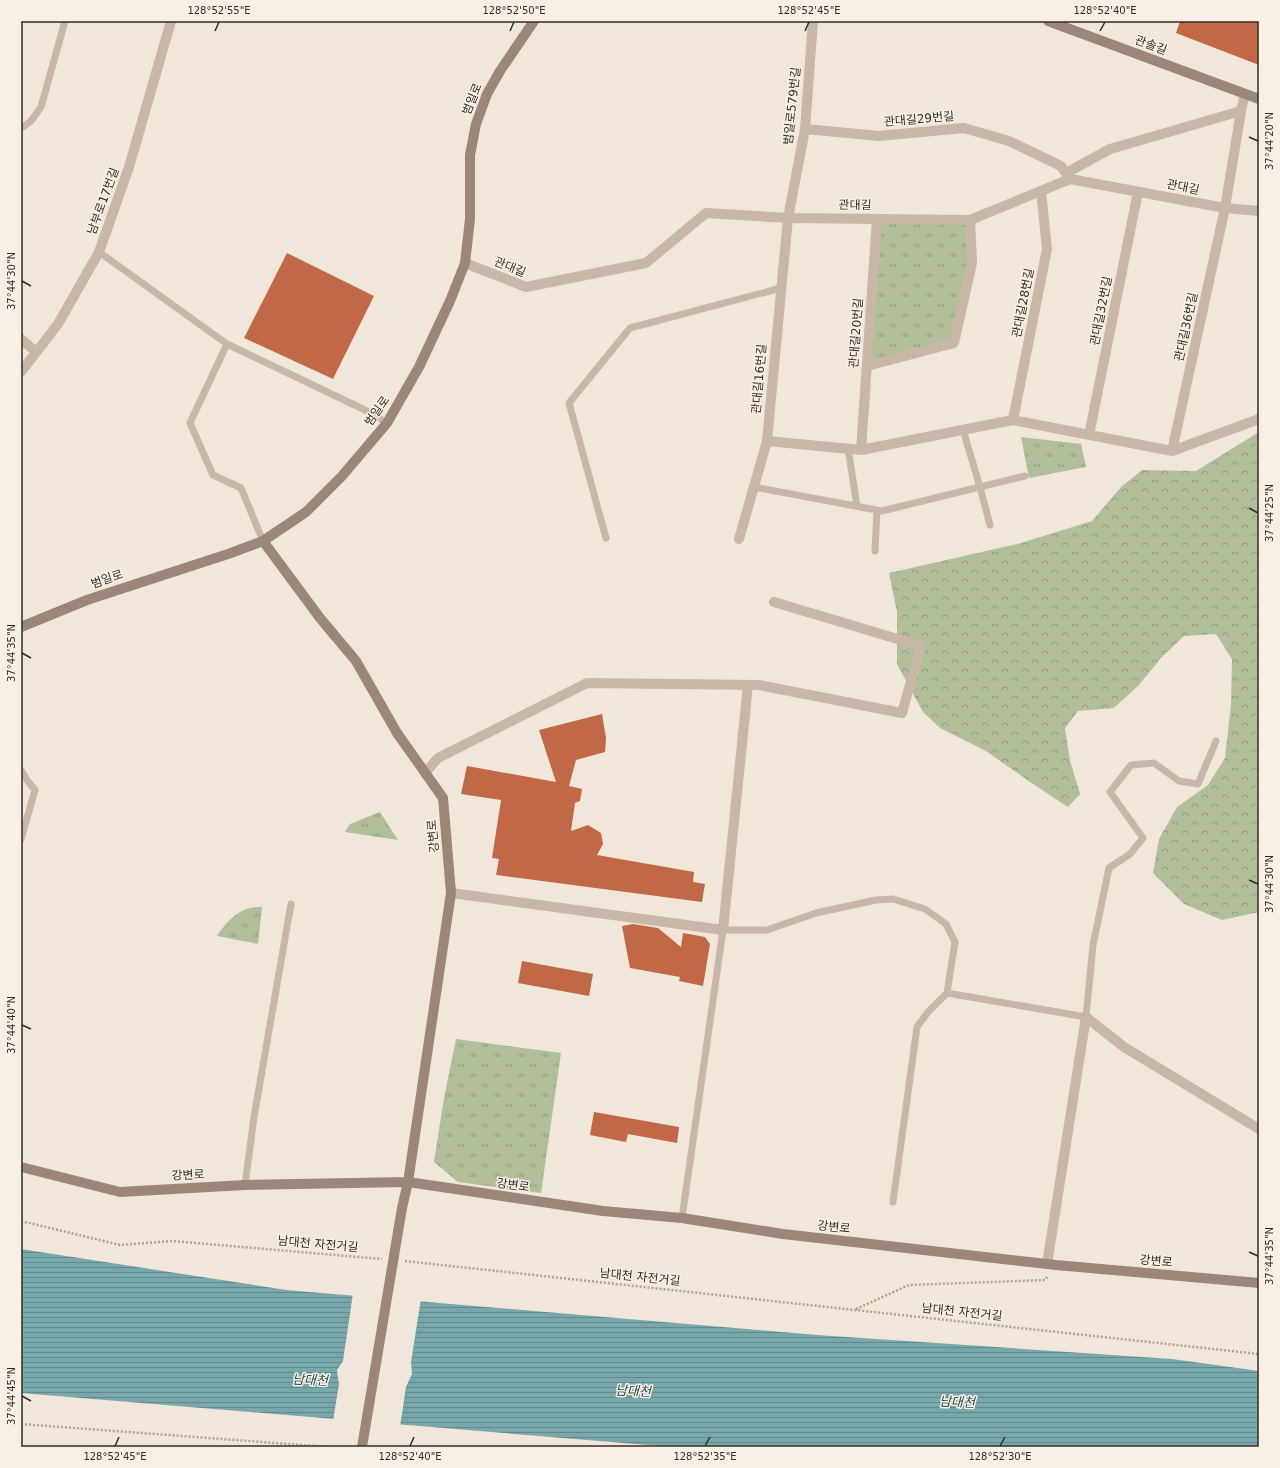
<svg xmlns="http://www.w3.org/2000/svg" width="1280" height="1468" viewBox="0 0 1280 1468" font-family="'DejaVu Sans','Noto Sans KR',sans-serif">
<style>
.forest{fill:url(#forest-crowns)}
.park{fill:url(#park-tufts)}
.water{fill:url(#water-rules)}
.pier{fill:#f0e6d9}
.building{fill:#c16846}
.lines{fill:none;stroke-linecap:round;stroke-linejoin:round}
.path{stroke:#b3a090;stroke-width:2.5;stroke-dasharray:2 2;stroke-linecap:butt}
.lane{stroke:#c8b6a6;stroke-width:7}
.street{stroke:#c8b6a6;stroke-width:10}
.secondary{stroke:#9b8677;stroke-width:10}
.ticks{fill:none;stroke:#342b27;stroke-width:1.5}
.labels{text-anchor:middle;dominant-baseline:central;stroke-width:3;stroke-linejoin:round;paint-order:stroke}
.street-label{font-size:12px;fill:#342b27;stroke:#f8f0e5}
.water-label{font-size:13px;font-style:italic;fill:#1e4e54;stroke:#f8f0e5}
.neatline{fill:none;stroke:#342b27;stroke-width:1.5}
.ticks-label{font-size:10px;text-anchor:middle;fill:#342b27}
</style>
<defs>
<pattern id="forest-crowns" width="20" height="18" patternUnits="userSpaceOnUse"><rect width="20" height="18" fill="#b1be9a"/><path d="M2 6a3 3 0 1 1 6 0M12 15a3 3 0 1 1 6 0" fill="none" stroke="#919b7e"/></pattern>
<pattern id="park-tufts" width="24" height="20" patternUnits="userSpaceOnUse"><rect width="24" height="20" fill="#b1be9a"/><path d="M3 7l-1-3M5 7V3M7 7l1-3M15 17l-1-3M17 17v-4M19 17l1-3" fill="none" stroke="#919b7e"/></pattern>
<pattern id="water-rules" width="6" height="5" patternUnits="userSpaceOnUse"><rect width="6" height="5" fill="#79a8ac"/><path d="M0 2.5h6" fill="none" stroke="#64898c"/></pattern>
</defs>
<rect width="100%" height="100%" fill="#f0e6d9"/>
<path class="forest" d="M1259 432V912L1222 920 1184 904 1153 873 1159 839 1177 807 1208 785 1225 758 1231 704 1232 659 1216 634 1184 636 1161 658 1139 685 1114 708 1078 711 1065 728 1070 761 1080 794 1068 807 1033 784 986 751 940 728 923 712 897 664V612L889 573 1021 543 1092 521 1121 487 1142 470 1196 471Z"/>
<path class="park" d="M877 219 970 220 972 263 954 343 867 366Z
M1021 437 1081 444 1086 467 1029 478Z
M380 812 398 840 345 832 350 824Z
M262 907 258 944 217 936C224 925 236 911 250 908 254 907 258 907 262 907Z
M456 1039 561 1053 541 1193 458 1182 434 1162 444 1098Z"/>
<path class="water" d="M21 1249 286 1290 817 1335 1172 1359 1259 1371V1447H672L21 1393Z"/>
<path class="pier" d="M353 1293 421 1299 411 1362 412 1374 406 1387 400 1427 333 1421 339 1384 337 1370 343 1361Z"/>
<path class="building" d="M1180 21H1259V65L1176 33Z
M287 253 374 296 333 379 244 338Z
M602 714 606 738 605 752 576 760 569 786 582 789 580 801 575 803 571 831 588 825 601 833 603 844 597 855 694 872 693 882 705 884 702 902 496 875 499 859 492 858 501 800 461 794 467 766 556 782 539 730Z
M633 924 658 928 681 947 683 933 705 937 710 944 703 986 679 981 680 977 630 968 622 926Z
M522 961 593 974 589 996 518 983Z
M594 1112 679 1127 677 1143 628 1134 626 1142 590 1135Z"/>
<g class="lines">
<path class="path" d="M21 1221 120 1245 172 1241 382 1259
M405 1261 1259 1354
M856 1309 909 1285 1045 1280 1048 1276
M21 1424 329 1447"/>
<path class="lane" d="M23 127 31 121 41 107 65 21
M99 252 227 344 190 423 213 475 241 488 263 541
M227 344 367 411 387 423
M963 430 980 487 990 525
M848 448 857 506
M754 487 882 511 1025 476
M606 538 569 403 630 328 781 288
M875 551 877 510
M21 770 27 780 35 790 21 839
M947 993 1086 1017 1093 945 1109 868 1130 854 1143 838 1110 792 1131 765 1154 763 1179 781 1198 784 1216 741
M245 1185 254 1117 291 904
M682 1218 723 930H767L816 913 876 900 893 899 925 909 946 924 955 942 947 993 928 1012 917 1027 893 1202"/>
<path class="street" d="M805 129 879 136 964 128 1009 141 1061 166 1070 179
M1066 173 1110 149 1241 111
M465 263 526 287 646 263 706 213 788 218 970 220 1070 179 1225 208 1259 211
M21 339 36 352
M867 366 954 343 972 263 970 220
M21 372 58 324 99 252 129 167 171 21
M1013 420 1047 249 1041 191
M1089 435 1138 192
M767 441 861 450 1013 420 1172 451 1259 419
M861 450 877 219
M1172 451 1225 208 1241 111 1245 94
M739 539 767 441 788 218 805 129 813 21
M425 773 438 758 587 683 759 685 902 713 921 646 774 602
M451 893 723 930 748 685
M1047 1264 1086 1017 1124 1047 1259 1129"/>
<path class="secondary" d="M1048 21 1259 99
M263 541 320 618 356 661 397 733 443 798 451 893 408 1182 402 1208 362 1447
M21 627 87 600 228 554 263 541 306 512 342 476 387 423 419 367 450 301 465 263 470 219V155L476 124 487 94 500 71 534 21
M21 1167 120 1192 245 1185 408 1182 603 1211 682 1218 783 1234 1056 1265 1259 1283"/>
</g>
<path class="ticks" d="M215 31 219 22M510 31 514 22M805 31 809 22M1100 31 1105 22M1249 137 1258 141M22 281 31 286M1249 508 1258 513M22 653 31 658M1249 880 1258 884M22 1025 31 1029M1249 1252 1258 1256M22 1396 31 1401M115 1446 119 1437M410 1446 414 1437M705 1446 710 1437M1000 1446 1005 1437"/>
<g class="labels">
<g class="street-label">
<text transform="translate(1151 45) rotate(20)">관솔길</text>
<text transform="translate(472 99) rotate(-68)">범일로</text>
<text transform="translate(792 106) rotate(-84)">범일로579번길</text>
<text transform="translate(919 119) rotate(-5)">관대길29번길</text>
<text transform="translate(1183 187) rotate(11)">관대길</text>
<text transform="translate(103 201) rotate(-70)">남부로17번길</text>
<text transform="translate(855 205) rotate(1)">관대길</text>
<text transform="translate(510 267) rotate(22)">관대길</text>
<text transform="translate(1023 303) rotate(-79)">관대길28번길</text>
<text transform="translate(1101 311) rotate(-79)">관대길32번길</text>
<text transform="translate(1186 327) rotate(-78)">관대길36번길</text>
<text transform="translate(856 333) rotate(-86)">관대길20번길</text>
<text transform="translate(759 379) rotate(-85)">관대길16번길</text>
<text transform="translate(377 411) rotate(-55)">범일로</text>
<text transform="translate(107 579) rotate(-19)">범일로</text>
<text transform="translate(433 836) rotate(-95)">강변로</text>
<text transform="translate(188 1175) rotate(-3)">강변로</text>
<text transform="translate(513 1185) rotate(8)">강변로</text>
<text transform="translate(834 1227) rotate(6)">강변로</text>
<text transform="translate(318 1244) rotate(5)">남대천 자전거길</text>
<text transform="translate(1156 1261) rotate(5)">강변로</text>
<text transform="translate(640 1277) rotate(6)">남대천 자전거길</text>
<text transform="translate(962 1312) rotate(6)">남대천 자전거길</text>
</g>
<g class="water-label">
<text transform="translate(310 1380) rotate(2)">남대천</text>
<text transform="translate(633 1391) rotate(2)">남대천</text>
<text transform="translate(957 1402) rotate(2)">남대천</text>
</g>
</g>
<rect width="1280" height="1468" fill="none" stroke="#f8f0e5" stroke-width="44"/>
<rect x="22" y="22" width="1236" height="1424" class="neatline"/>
<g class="ticks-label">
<text x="219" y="14">128°52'55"E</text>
<text x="514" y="14">128°52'50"E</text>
<text x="809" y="14">128°52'45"E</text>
<text x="1105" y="14">128°52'40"E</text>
<text transform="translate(1269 141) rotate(-90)" y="4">37°44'20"N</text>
<text transform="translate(11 281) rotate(-90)" y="4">37°44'30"N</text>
<text transform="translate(1269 513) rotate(-90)" y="4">37°44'25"N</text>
<text transform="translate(11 653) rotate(-90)" y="4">37°44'35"N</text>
<text transform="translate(1269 884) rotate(-90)" y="4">37°44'30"N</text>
<text transform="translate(11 1025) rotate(-90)" y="4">37°44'40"N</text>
<text transform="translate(1269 1256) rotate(-90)" y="4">37°44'35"N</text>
<text transform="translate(11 1396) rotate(-90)" y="4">37°44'45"N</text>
<text x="115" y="1460">128°52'45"E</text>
<text x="410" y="1460">128°52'40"E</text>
<text x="705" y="1460">128°52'35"E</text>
<text x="1000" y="1460">128°52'30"E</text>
</g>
</svg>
